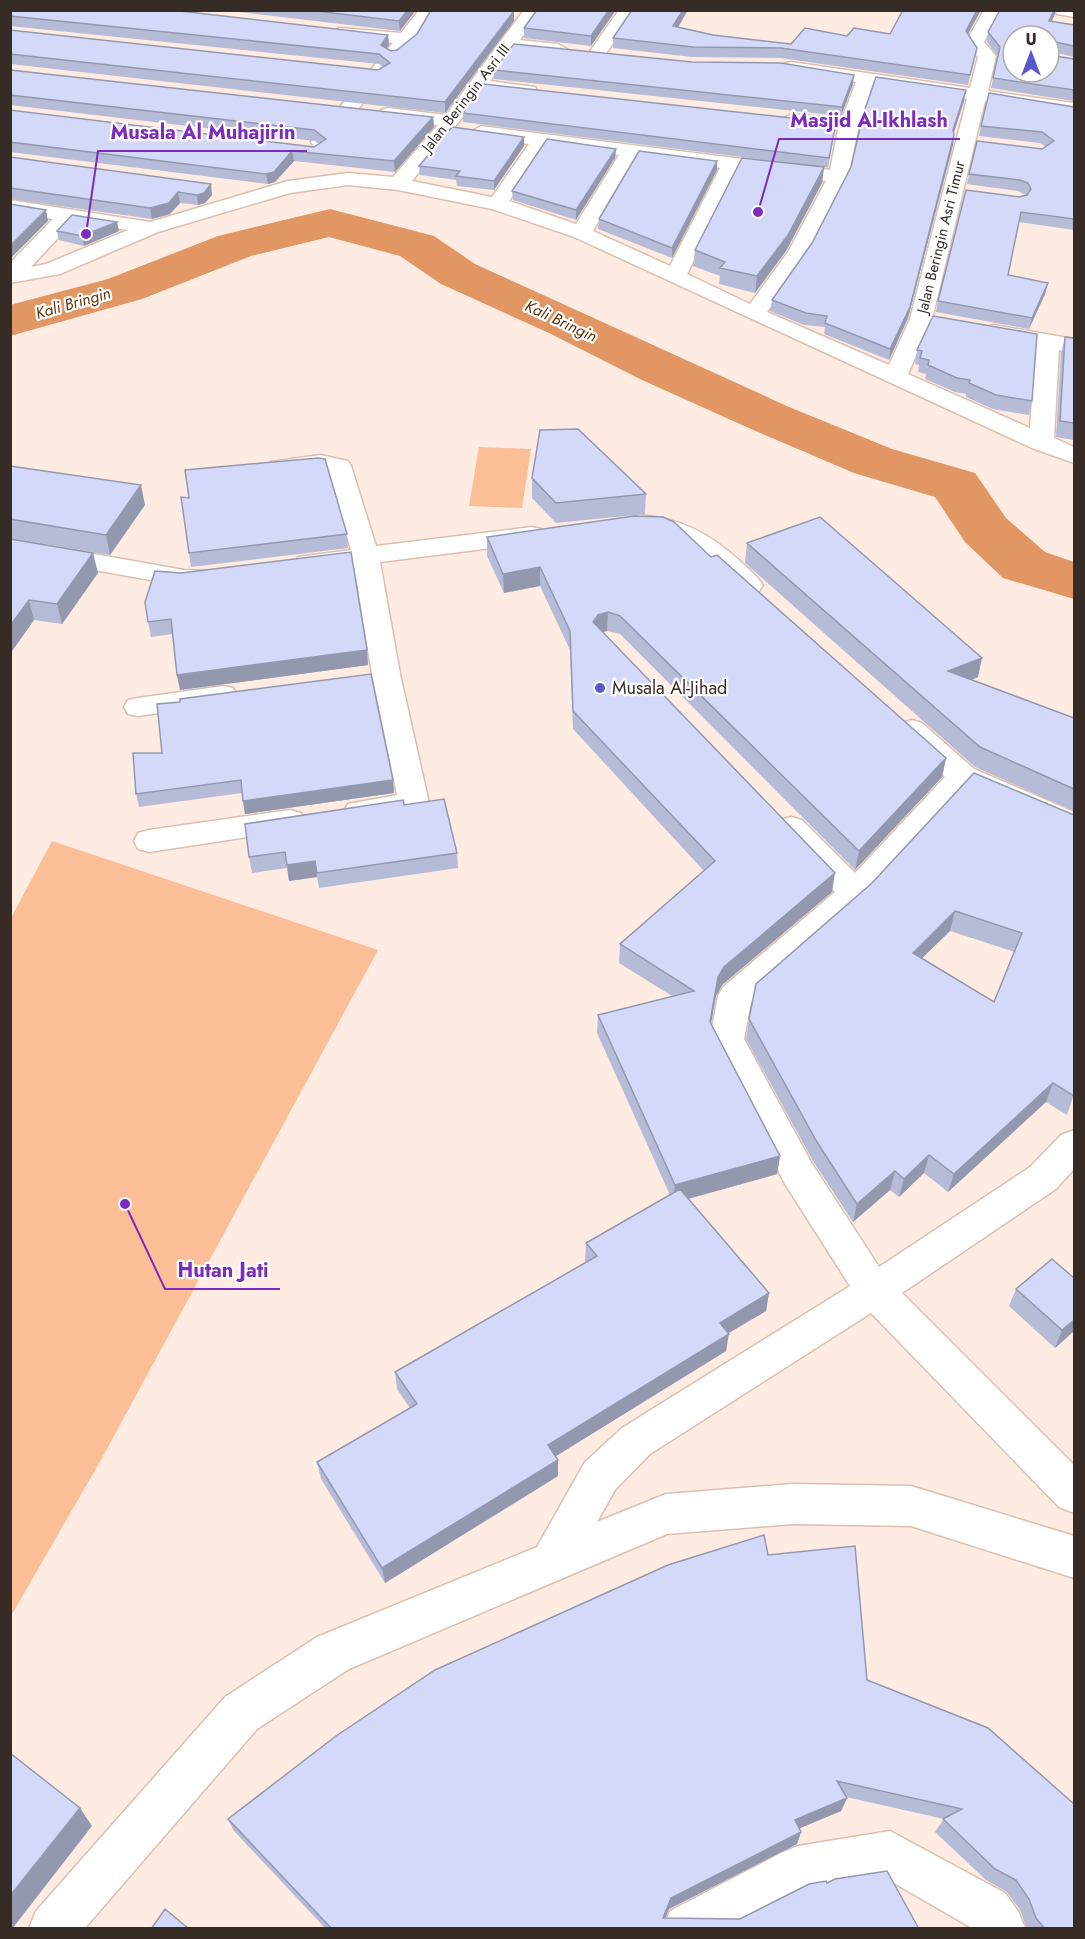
<svg xmlns="http://www.w3.org/2000/svg" width="1085" height="1939" viewBox="0 0 1085 1939" font-family="Jost,sans-serif">
<style>
.green{fill:#fcbe97}
.lines{fill:none;stroke-linecap:round;stroke-linejoin:round}
.river{fill:#e29663;fill-rule:evenodd}
.minor-casing{stroke:#dbbfae;stroke-width:3}
.minor{fill:#fff;fill-rule:evenodd}
.wall{fill:#b6bbd7;fill-rule:evenodd}
.shaded-wall{fill:#9498af}
.building{fill:#d4d9fa;stroke:#9498af;stroke-width:1.5;fill-rule:evenodd}
.poi-dot{fill:#5958d0;stroke:#fff;stroke-width:2}
.labels{text-anchor:middle;dominant-baseline:central;stroke-width:4.5;stroke-linejoin:round;paint-order:stroke}
.far-street-label{font-size:15px;fill:#362b25;stroke:#fff}
.far-water-label{font-size:16px;font-style:italic;fill:#613009;stroke:#fff}
.poi-label{font-size:18px;fill:#362b25;stroke:#fff;text-anchor:start}
.leader{fill:none;stroke:#7b2cbf;stroke-width:2}
.callout-dot{fill:#7b2cbf;stroke:#fff;stroke-width:2}
.callout-label{font-size:20px;text-anchor:middle;font-weight:bold;fill:#7b2cbf;stroke:#fff;stroke-width:4.5;stroke-linejoin:round;paint-order:stroke}
</style>
<rect width="100%" height="100%" fill="#feece2"/>
<path class="green" d="M479 447 531 449 522 508 469 506Z
M52 841 378 950 102 1458 11 1616V918Z"/>
<g class="lines">
<path class="river" d="M330 209 434 236 475 264 789 407 892 449 975 473 1006 518 1045 552 1074 562V599L1003 578 965 542 935 497 854 473 751 429 642 380 549 333 441 284 400 256 329 237 251 256 142 299 10 336V305L108 279 218 236Z"/>
<g class="minor-casing">
<path id="minor" d="M419 10H437L416 37 415 43 411 44 328 146H314L311 142 314 138 393 43 339 36 336 32 339 28 401 33Z
M524 10H541L520 40 558 44 567 49 558 54 513 50 490 81 535 87 537 91 535 95 483 91 412 181 492 197 529 144 474 136 471 132 481 126 830 170 838 130 791 126 781 120 791 114 842 119 856 82 785 71 782 67 785 63 791 62 970 88 978 57 966 42 984 10H1001L984 42 996 56 988 91 1074 103V115L985 101 932 319 908 374 1030 428 1036 346 986 337 983 332 986 327 994 325 1074 339V353L1059 350 1054 438 1074 447V463L1032 448 574 237 492 209 398 190 348 185 290 193 158 232 60 274 10 283V263L53 219 10 212V200L150 222 288 181 348 173 393 177 438 125 381 118 378 114 381 110 388 108 446 115ZM873 85 967 99 910 319 889 365 767 312 809 253 848 177 859 125ZM547 146 619 155 576 224 509 201ZM637 158 720 168 670 266 593 231ZM739 171 826 181 788 252 750 304 687 274ZM73 222 128 230 46 264 31 267Z
M619 10H636L603 58H591L588 54Z
M1055 10H1074V17L1057 14Z
M320 455 348 461 351 466 376 546 532 527 541 529 545 535 541 541 532 543 380 562 400 674 429 803 425 810C403 817 370 825 348 818L344 811 348 804 397 795 372 674 354 565 307 571 298 569 294 563 298 557 351 550 328 471C309 467 290 477 271 472L268 467 271 462Z
M640 515C681 518 710 534 740 561 748 569 757 576 763 585L759 591C733 597 712 562 692 548 672 534 653 534 631 528L627 523 631 518Z
M10 539 184 570 208 571 212 577 208 583 184 586 10 555Z
M223 686 233 688 237 695 233 702 138 716 128 714 124 707 128 700 138 698Z
M912 720 922 723 974 769 1074 812V835L968 790 866 901 751 1002 744 1039 811 1162 879 1267 1030 1167 1061 1135 1074 1130V1169L1056 1189 902 1293 1074 1465V1513L1059 1507 871 1313 650 1454 615 1490 597 1522 666 1494 793 1484 911 1486 1074 1536V1578L911 1526 793 1524 667 1534 349 1669 257 1729 85 1928H29L36 1911 225 1697 317 1637 537 1547 585 1462 622 1428 850 1286 785 1184 710 1039 718 996 723 987 835 892 780 836 776 828 780 820 791 817 802 820 855 873 945 777 897 730 902 723Z
M290 810 301 813 305 821 301 829 149 852 138 849 134 841 138 833 149 830Z
M890 1831 1005 1893 1018 1911 1025 1928H972L887 1879 803 1893 736 1928H663L670 1911 781 1853 798 1846Z"/>
</g>
<use href="#minor" class="minor"/>
</g>
<path class="wall" d="M10 10 388 35 389 45 386 48 391 51 514 11V21L445 113 10 64V30L378 70 383 67 379 64 10 26Z
M223 10H416L400 31Z
M537 10H616L591 46 524 38V28Z
M903 10H981L968 34 977 48 968 85 780 58 692 57 613 48V38L678 27 713 35 791 44 847 36 890 34Z
M1055 14 1051 22 1074 25V57L1049 51V55L1074 59V102V101L991 88 998 56 987 42 988 32Z
M692 62 853 84 841 116 494 79V70Z
M10 70 433 117 434 127 395 172 294 161 275 182 268 184 10 152V110L314 147 319 144 315 141 10 105Z
M964 101 954 133V135L953 145 908 318 889 360 824 334 825 327 804 325 770 311 772 300Z
M1074 107V230L1019 222 1008 275 1048 283 1045 294 1029 329 936 312 938 301 1019 197 1026 195 1018 191 967 184 969 174 1042 149 1046 147 1040 143 979 136 981 126Z
M463 113 836 123 828 168 824 167 822 183 786 251 755 293 719 284 720 276 693 266 695 250 821 167 463 122Z
M524 146 494 190 457 186 456 180 420 175 419 166Z
M616 149 615 158 576 220 513 200 512 191Z
M10 157 212 195 205 203 198 205 180 203 170 214 152 219 10 199Z
M717 161V170L672 258 598 229 599 219Z
M57 231H119L84 246 59 240Z
M933 316 1032 401 1029 415 993 409 966 397V394L955 392 925 379 926 374 918 372 919 365 915 364 917 350Z
M1065 337 1074 338V440L1056 437 1061 353Z
M10 466 145 505 110 555 10 538Z
M532 478 646 494 645 514 556 523 532 498Z
M347 534 348 548 191 567 189 553Z
M487 537 711 557 946 758 942 777 855 870 620 634 607 631 603 632 832 892 722 985 716 996 711 1023 780 1156 777 1174 688 1199 769 1293 766 1311 728 1333 726 1351 556 1456 558 1476 385 1583 321 1479 317 1462 410 1408 397 1389 395 1372 586 1262 585 1261 586 1243 670 1195 597 1033 598 1015 672 996 619 963 620 944 704 871 573 729 570 650 540 586 504 593 487 556Z
M10 539 98 573 62 624 34 620 10 654Z
M747 543 978 677 971 680 1074 718V811L975 767 745 563Z
M145 602 367 650 368 665 180 690 177 675 172 634 151 637 148 622Z
M133 753 393 780 394 793 245 814 242 793 139 807 136 794Z
M404 805 457 853 458 868 319 888 317 877 289 881 287 868 252 873 249 857Z
M1074 815V1094L1067 1115 1046 1102 948 1192 924 1173 899 1197 890 1190 853 1222 813 1161 746 1039 749 1019ZM950 931 1015 952 994 1002 922 958Z
M1016 1289 1074 1331 1055 1348 1009 1306Z
M768 1555 867 1680 1074 1929H1027L1020 1910 1007 1892 986 1880 935 1832 944 1819 846 1797 847 1798 841 1811 800 1828 801 1832 797 1844 669 1909 665 1918 740 1919 827 1883 919 1929H326L234 1831 228 1819Z"/>
<path class="shaded-wall" d="M408 10H416L400 31 399 21Z
M609 10H616L591 46V36Z
M683 10H688L673 36V26Z
M977 10H981L964 41 966 31Z
M1054 10H1055V14L1047 31 1049 21Z
M514 11V21L445 113V102Z
M388 35 389 45 382 54 381 45Z
M854 75 853 84 841 116 842 107Z
M966 90 964 101 951 141 953 130Z
M433 117 434 127 395 172 394 161Z
M954 135 953 145 908 318 889 360 890 349Z
M524 137V146L494 190V181Z
M616 149 615 158 576 220V210Z
M292 151 294 161 275 182 268 184 266 174Z
M717 161V170L672 258V248Z
M824 167 822 183 786 251 755 293 757 276Z
M211 184 212 195 205 203 198 205 197 195Z
M178 192 180 203 170 214 152 219 150 208Z
M46 210 48 221 10 259V246Z
M117 222 119 231 84 246 82 236Z
M1048 283 1045 294 1029 329 1032 318Z
M141 485 145 505 110 555 106 535Z
M93 553 98 573 62 624 57 604Z
M540 567V586L504 593 503 574Z
M29 600 34 620 10 654V626Z
M608 612 607 631 597 634 593 622 598 615Z
M367 650 368 665 180 690 177 675Z
M982 658 978 677 943 691 948 671Z
M946 758 942 777 855 870 859 851Z
M393 780 394 793 245 814 243 801Z
M315 861 317 877 289 881 287 865Z
M835 873 832 892 722 985 716 996 708 1040 710 1022 718 977 724 967Z
M955 911 950 931 908 972 913 953Z
M1053 1083 1046 1102 948 1192 954 1174Z
M929 1155 924 1173 899 1197 904 1179Z
M780 1156 777 1174 673 1203 675 1185Z
M895 1171 890 1190 853 1222 857 1204Z
M769 1293 766 1311 717 1340 720 1323Z
M1074 1320V1331L1055 1348 1062 1330Z
M729 1334 726 1351 548 1461V1445Z
M558 1460V1476L385 1583 382 1568Z
M847 1798 841 1811 791 1832 795 1820Z
M80 1808 92 1826 12 1929H10V1896Z
M801 1832 797 1844 669 1909 661 1929 663 1918 671 1898Z"/>
<path class="building" d="M10 10H171L388 35 381 45 391 51 397 50 417 34 431 10 514 11 445 102 10 54V30L378 70 390 63 379 54 10 16Z
M308 10H408L399 21Z
M537 10H609L591 36 524 28Z
M632 10H683L673 26 713 35 791 44 805 28 847 36 854 28 890 34 903 10H977L966 31 977 48 970 75 781 48 693 47 613 38Z
M1000 10H1054L1049 21 1074 25V46L1051 41 1049 43V36H1013V72H1049V48V55L1074 59V90L993 78 1000 47 988 32Z
M514 44 692 62 781 63 854 75 842 107 494 70Z
M10 70 433 117 394 161 292 151 274 172 266 174 10 142V110L314 147 326 139 314 130 10 95Z
M876 77 966 90 953 130 954 135 910 307 890 349 825 323 827 316 806 313 772 300 812 243 851 167 863 115Z
M484 84 836 123 829 158 463 113Z
M989 93 1074 107V219L1021 212 1008 275 1048 283 1032 318 938 301 966 190 1019 197 1027 195 1031 189 1028 183 1020 180 969 174 977 141 1042 149 1054 141 1042 132 981 126Z
M452 127 524 137 494 181 456 176 460 171 419 166Z
M547 139 616 149 576 210 512 191Z
M639 151 717 161 672 248 599 219Z
M10 157 211 184 204 193 197 195 178 192 169 203 150 208 10 188Z
M742 158 824 167 788 235 757 276 720 268 725 262 695 250Z
M10 204 46 210 10 246Z
M72 215 117 222 82 236 57 231Z
M933 316 1037 334 1032 401 996 395 969 383 970 380 957 378 928 365 929 360 920 358 922 351 917 350Z
M1065 337 1074 338V423L1060 421Z
M578 429 646 494 556 503 532 478 540 430Z
M318 458 325 459 347 534 189 553 181 497 189 498 185 470Z
M10 466 141 485 106 535 10 519Z
M634 516 663 517 674 522 711 557 717 555 946 758 859 851 620 616 608 612 598 615 593 622 835 873 724 967 718 977 710 1022 780 1156 675 1185 598 1015 694 991 620 944 715 861 573 711 570 631 540 567 503 574 487 537Z
M820 517 982 658 948 671 1074 718V789L980 747 747 543Z
M10 539 93 553 57 604 29 600 10 626Z
M351 552 367 650 177 675 171 619 148 622 145 602 155 571 181 573Z
M371 674 393 780 243 801 241 780 136 794 133 753H162L157 704 180 702V699Z
M974 773 1074 815V1096L1053 1083 954 1174 929 1155 904 1179 895 1171 857 1204 817 1142 749 1019 756 984 872 883ZM955 911 1022 933 994 1002 913 953Z
M444 799 457 853 317 873 315 861 287 865 285 852 249 857 245 824 403 800 404 805Z
M680 1189 769 1293 720 1323 729 1334 548 1445 558 1460 382 1568 317 1462 417 1404 395 1372 597 1256 586 1243Z
M1052 1259 1074 1278V1320L1062 1330 1016 1289Z
M764 1535 768 1555 855 1546 867 1680 988 1728 1074 1804V1929H1045L1036 1918 1029 1899 1016 1880 995 1869 943 1819 962 1809 837 1781 847 1798 795 1820 801 1832 671 1898 663 1918 740 1919 809 1884 826 1881 827 1883 835 1879 887 1871 919 1929H332L228 1819 336 1736 435 1670 668 1565Z
M10 1753 80 1808 10 1896Z
M165 1909 189 1929H151Z"/>
<circle class="poi-dot" cx="600" cy="688" r="6"/>
<g class="labels">
<g class="far-street-label">
<text transform="translate(466 98) rotate(-52)">Jalan Beringin Asri III</text>
<text transform="translate(941 237) rotate(-76)">Jalan Beringin Asri Timur</text>
</g>
<g class="far-water-label">
<text transform="translate(73 303) rotate(-16)">Kali Bringin</text>
<text transform="translate(561 321) rotate(25)">Kali Bringin</text>
</g>
<g class="poi-label">
<text x="612" y="688">Musala Al-Jihad</text>
</g>
</g>
<path class="leader" d="M758 212L779 139H960M86 234L98 151H307M125 1204L165 1289H280"/>
<g class="callout-dot">
<circle cx="758" cy="212" r="6"/>
<circle cx="86" cy="234" r="6"/>
<circle cx="125" cy="1204" r="6"/>
</g>
<g class="callout-label">
<text x="869" y="127">Masjid Al-Ikhlash</text>
<text x="203" y="139">Musala Al Muhajirin</text>
<text x="223" y="1277">Hutan Jati</text>
</g>
<rect width="1085" height="1939" fill="none" stroke="#362b25" stroke-width="24"/>
<g transform="translate(1031 54)"><circle r="28" fill="#ffffff" stroke="#afaaa8" stroke-width="1.5"/>
<path d="M0-4.5L10 22L0 15L-10 22Z" fill="#5958d0"/>
<text y="-9" font-size="16" font-weight="bold" text-anchor="middle" fill="#362b25">U</text>
</g>
</svg>
